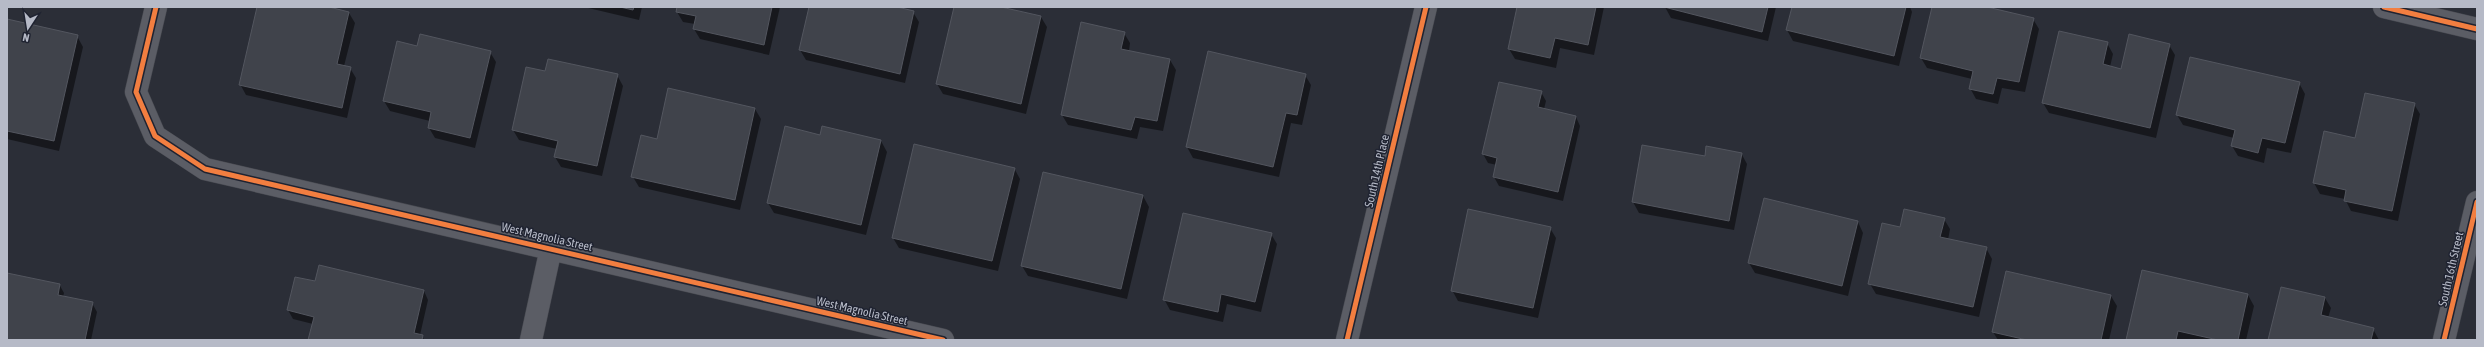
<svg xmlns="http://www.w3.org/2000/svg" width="2484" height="347" viewBox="0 0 2484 347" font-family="'Asap Condensed',sans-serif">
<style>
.shadow{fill:#0007}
.building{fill:#40434b;stroke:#53565f}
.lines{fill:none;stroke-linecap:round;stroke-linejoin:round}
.street-casing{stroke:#474950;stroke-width:23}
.street{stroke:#5b5d65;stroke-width:22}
.cycleway-casing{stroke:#1f2331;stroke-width:8}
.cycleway{stroke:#f27e40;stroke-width:5}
.labels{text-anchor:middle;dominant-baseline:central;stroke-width:3;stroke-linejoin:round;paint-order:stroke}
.street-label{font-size:12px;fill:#b6bac7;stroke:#1f2331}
</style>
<rect width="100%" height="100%" fill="#2b2e37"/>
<path class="shadow" d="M258 7H324L349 13 355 23 344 66 350 68 356 78 347 118 246 95 240 84Z
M584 7H642L639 20Z
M678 7H780L769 55 700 39 694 29 695 24 683 22 677 12Z
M810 7H892L913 12 919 22 905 83 806 60 800 50Z
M955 7H1002L1041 17 1047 27 1026 114 943 94 937 84Z
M1518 7H1604L1594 55 1560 48 1556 68 1515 59 1509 49Z
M1665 7H1776L1768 41 1671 18Z
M1793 7H1910L1912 12 1899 66 1793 41 1787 30Z
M1933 7H1982L2033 19 2039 29 2025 92 2002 88 1998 104 1976 99 1970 88 1972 79 1927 68 1921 58Z
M7 20 77 36 83 47 59 151 7 139Z
M1124 33 1130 43 1129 51 1170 60 1176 70 1163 131 1140 127 1137 139 1068 125 1062 115Z
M2107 43 2113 54 2110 67 2121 70 2169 45 2175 55 2156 138 2049 113 2043 103Z
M418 47 490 52 496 62 475 148 435 138 429 128 430 121 390 111 384 101Z
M1208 53 1305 75 1311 85 1302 125 1291 123 1279 177 1193 158 1187 147Z
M546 73 617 75 623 86 602 176 561 167 555 157 557 149 519 140 513 130Z
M1499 83 1541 92 1546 101 1544 109 1576 117 1580 126 1563 201 1499 186 1494 177 1497 165 1488 163 1483 154Z
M2299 83 2305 94 2291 153 2267 148 2264 163 2238 156 2232 146 2234 138 2183 125 2177 115Z
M2414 104 2420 114 2398 221 2351 211 2345 199 2320 194 2314 183 2325 132 2356 139Z
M755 109 761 119 740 210 639 187 633 177 658 140Z
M822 128 881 141 887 152 866 235 774 213 768 203 821 136Z
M1643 146 1706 157 1741 153 1747 164 1734 230 1639 213 1633 202Z
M1014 168 1020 179 998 271 899 248 893 238Z
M1044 173 1143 196 1149 207 1127 299 1028 276 1022 266Z
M1944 219 1950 229 1948 240 1986 248 1992 259 1979 317 1876 294 1870 284 1901 228Z
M1858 222 1863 233 1848 296 1755 273 1749 263Z
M1550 228 1556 238 1538 318 1458 301 1452 290Z
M1271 234 1277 244 1261 312 1227 304 1223 322 1170 310 1164 299Z
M2143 271 2248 295 2254 306 2246 340H2127Z
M7 274 59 284 64 293 63 297 92 303 97 312 91 340H7Z
M315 282 424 291 428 300 420 335 425 340H310L313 324 293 319 288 310Z
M2111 296 2117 306 2109 340H1998L1993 332Z
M2325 298 2331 308 2328 318 2373 329 2379 340H2269Z"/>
<path class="building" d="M257 7H329L349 12 337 64 351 67 342 108 239 85Z
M620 7H634L633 10Z
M677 7H772L764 45 693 29 696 16 676 12Z
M809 7H897L914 11 900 74 799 50Z
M954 7H1001L1041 16 1021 104 936 84Z
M1517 7H1596L1588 45 1555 38 1550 58 1508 49Z
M1664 7H1768L1762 32Z
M1792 7H1906L1894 56 1786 30Z
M1932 7H1987L2034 18 2019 82 1997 78 1993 94 1969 89 1973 71 1920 58Z
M7 19 78 35 54 141 7 131Z
M1081 22 1125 32 1121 49 1170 59 1157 121 1135 117 1131 130 1061 115Z
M2059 31 2108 42 2103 64 2121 69 2129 34 2170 44 2150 128 2042 103Z
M420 34 491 51 470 138 428 128 431 112 383 101 397 41 417 46Z
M1208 51 1306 74 1297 115 1286 113 1273 167 1186 147Z
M2190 57 2300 82 2285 143 2262 138 2258 153 2231 146 2235 130 2176 115Z
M548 59 618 74 597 166 554 157 558 141 512 130 526 67 545 71Z
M1499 82 1542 91 1538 107 1576 116 1558 192 1493 177 1497 158 1482 154Z
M668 88 755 108 735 200 631 177 641 135 657 139Z
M2365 93 2415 103 2392 211 2344 201 2346 190 2313 183 2324 131 2355 138Z
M785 126 820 135 822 126 881 140 861 225 767 203Z
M914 144 1015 168 992 261 892 238Z
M1642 145 1705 156 1706 146 1742 153 1729 221 1632 202Z
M1043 172 1143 195 1121 289 1021 266Z
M1764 198 1858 221 1842 286 1748 263Z
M1468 209 1551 227 1533 308 1451 291Z
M1904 209 1945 218 1940 237 1987 247 1973 307 1868 284 1882 223 1900 227Z
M1183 213 1272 233 1255 302 1221 294 1218 312 1163 300Z
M319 265 424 290 414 333 423 335 422 340H308L314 317 287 310 295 277 315 281Z
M2142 270 2248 294 2238 340H2218L2178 331 2176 340H2126Z
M2006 271 2111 295 2101 340H2027L1992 332Z
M7 273 60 284 58 295 93 302 85 340H7Z
M2281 287 2325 297 2321 315 2374 328 2371 340H2268Z"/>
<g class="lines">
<g class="street-casing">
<path id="street" d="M156 7 136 92 155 136 205 169 943 340
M2384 7 2477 29
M531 340 551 248
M1347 340 1426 7
M2444 340 2477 202"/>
</g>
<use href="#street" class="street"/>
<g class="cycleway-casing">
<path id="cycleway" d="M156 7 136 92 155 136 205 169 943 340
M2384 7 2477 29
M1347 340 1426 7
M2444 340 2477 202"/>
</g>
<use href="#cycleway" class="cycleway"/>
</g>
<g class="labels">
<g class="street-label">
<text transform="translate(1377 171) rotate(-77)">South 14th Place</text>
<text transform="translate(547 237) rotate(13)">West Magnolia Street</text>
<text transform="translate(2451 269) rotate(-77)">South 16th Street</text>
<text transform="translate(862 311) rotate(13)">West Magnolia Street</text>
</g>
</g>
<rect width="2484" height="347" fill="none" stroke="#b6bac7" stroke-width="16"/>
<g transform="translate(28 28) rotate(192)" stroke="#1f2331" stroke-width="3" paint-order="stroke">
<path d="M0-3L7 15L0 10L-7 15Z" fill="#b6bac7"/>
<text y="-6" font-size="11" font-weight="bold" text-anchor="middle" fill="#b6bac7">N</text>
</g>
</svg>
